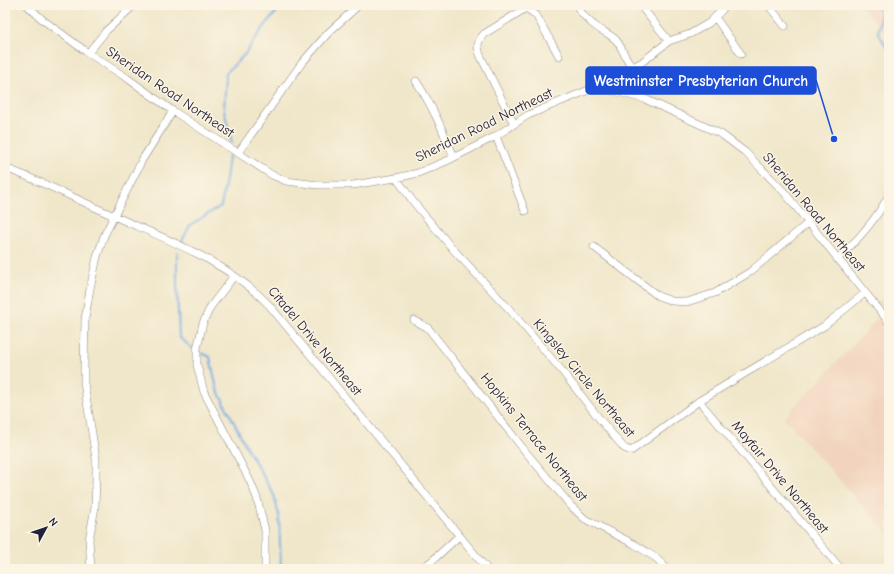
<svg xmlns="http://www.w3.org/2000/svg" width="894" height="574" viewBox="0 0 894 574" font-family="'Comic Neue',sans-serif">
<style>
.built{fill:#f2d4be}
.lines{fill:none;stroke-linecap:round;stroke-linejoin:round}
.stream{stroke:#77ace4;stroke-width:2}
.street-casing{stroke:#898482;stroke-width:8}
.street{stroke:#fff;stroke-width:7}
.labels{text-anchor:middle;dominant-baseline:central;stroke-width:3;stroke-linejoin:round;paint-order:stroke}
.street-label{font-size:14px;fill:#22223b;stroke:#fcf5e5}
.leader{fill:none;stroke:#1d4ed8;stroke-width:1.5}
.callout-dot{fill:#1d4ed8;stroke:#fcf5e5;stroke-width:1.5}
.callout{fill:#1d4ed8;stroke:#1d4ed8;stroke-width:1.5}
.callout-label{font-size:15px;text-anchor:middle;font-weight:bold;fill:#fff}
</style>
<rect width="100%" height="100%" fill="#fcf5e5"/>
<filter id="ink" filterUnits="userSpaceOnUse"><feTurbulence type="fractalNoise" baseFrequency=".025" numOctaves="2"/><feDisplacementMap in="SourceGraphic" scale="8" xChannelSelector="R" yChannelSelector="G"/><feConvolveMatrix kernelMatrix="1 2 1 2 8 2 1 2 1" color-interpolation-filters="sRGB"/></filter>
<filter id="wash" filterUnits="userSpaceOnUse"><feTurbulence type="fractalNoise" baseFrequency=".012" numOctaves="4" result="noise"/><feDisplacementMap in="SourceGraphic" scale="16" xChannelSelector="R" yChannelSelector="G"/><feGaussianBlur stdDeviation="0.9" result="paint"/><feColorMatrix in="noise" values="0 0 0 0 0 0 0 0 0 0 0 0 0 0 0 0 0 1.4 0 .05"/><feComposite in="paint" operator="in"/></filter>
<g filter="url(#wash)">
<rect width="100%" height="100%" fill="#f0e7ca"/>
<path class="built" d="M861 5H889V38Z
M889 293V535L784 418 883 313 875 304Z"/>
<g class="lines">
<path class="stream" d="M874 5 881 12 878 33 889 50
M232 143 224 110 226 73 245 54 260 32 282 5
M181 243 190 225 221 206 226 179 229 156
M178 252 177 258V287L179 337 192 348
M202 353 210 357 217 389 247 448 274 495 279 516 281 569"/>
</g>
</g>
<g filter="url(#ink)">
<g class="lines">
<g class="street-casing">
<path id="street" d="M27 5 43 20 88 53 127 78 173 111 238 153 272 175 286 181 318 185H353L396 178 418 173 449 160 496 136 528 115 591 89H606L645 99 721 134 745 152 784 192 889 322
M576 5C581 13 589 22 598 28 604 32 611 35 616 40 623 48 625 60 633 67
M640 5 669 41
M768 5 785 26
M715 17 741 54
M88 53 106 31 134 5
M416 81C432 105 443 131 454 157
M606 89 633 67 642 62 669 41 690 34 709 23 722 10 725 5
M514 124 480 55C477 46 477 41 484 34L526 8 536 15 559 56
M496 136 525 211
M238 153 301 64 329 32 359 5
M5 168C39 180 72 197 105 212 162 238 225 259 269 305L487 569
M396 178 415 204 452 248 510 310 562 371 598 417 624 448 631 451 699 401 824 326 865 293
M594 247 658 296 672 301 687 302 715 293 750 272 808 223
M837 259C858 240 876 220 889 195
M234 276 211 306 203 323 197 349V365L204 392 250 481 257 498 265 530V569
M414 320 428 328 525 451 571 506 585 519 634 544 656 558 667 569
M699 401 841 569
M91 569 89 540 95 507 96 477V459L84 383V368L85 319 90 289 97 257 104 236 142 160 173 111
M421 569 433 560 459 536"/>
</g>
<use href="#street" class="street"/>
</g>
</g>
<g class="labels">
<g class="street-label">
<text transform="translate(170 92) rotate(34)">Sheridan Road Northeast</text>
<text transform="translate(484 125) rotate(-26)">Sheridan Road Northeast</text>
<text transform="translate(814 212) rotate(50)">Sheridan Road Northeast</text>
<text transform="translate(315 341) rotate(50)">Citadel Drive Northeast</text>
<text transform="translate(584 378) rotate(50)">Kingsley Circle Northeast</text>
<text transform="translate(534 437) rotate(51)">Hopkins Terrace Northeast</text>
<text transform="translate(780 477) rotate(50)">Mayfair Drive Northeast</text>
</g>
</g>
<path class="leader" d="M834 139L816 80"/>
<circle class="callout-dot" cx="834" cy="139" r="4"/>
<rect class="callout" x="586" y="67" width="230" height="27" rx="4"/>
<g class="callout-label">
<text x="701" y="86">Westminster Presbyterian Church</text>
</g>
<rect width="894" height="574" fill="none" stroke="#fcf5e5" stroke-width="20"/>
<g transform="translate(46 528) rotate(50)" stroke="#fcf5e5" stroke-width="3" paint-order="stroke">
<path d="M0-3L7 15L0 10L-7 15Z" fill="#22223b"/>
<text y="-6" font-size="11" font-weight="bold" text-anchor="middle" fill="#22223b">N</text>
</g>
</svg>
